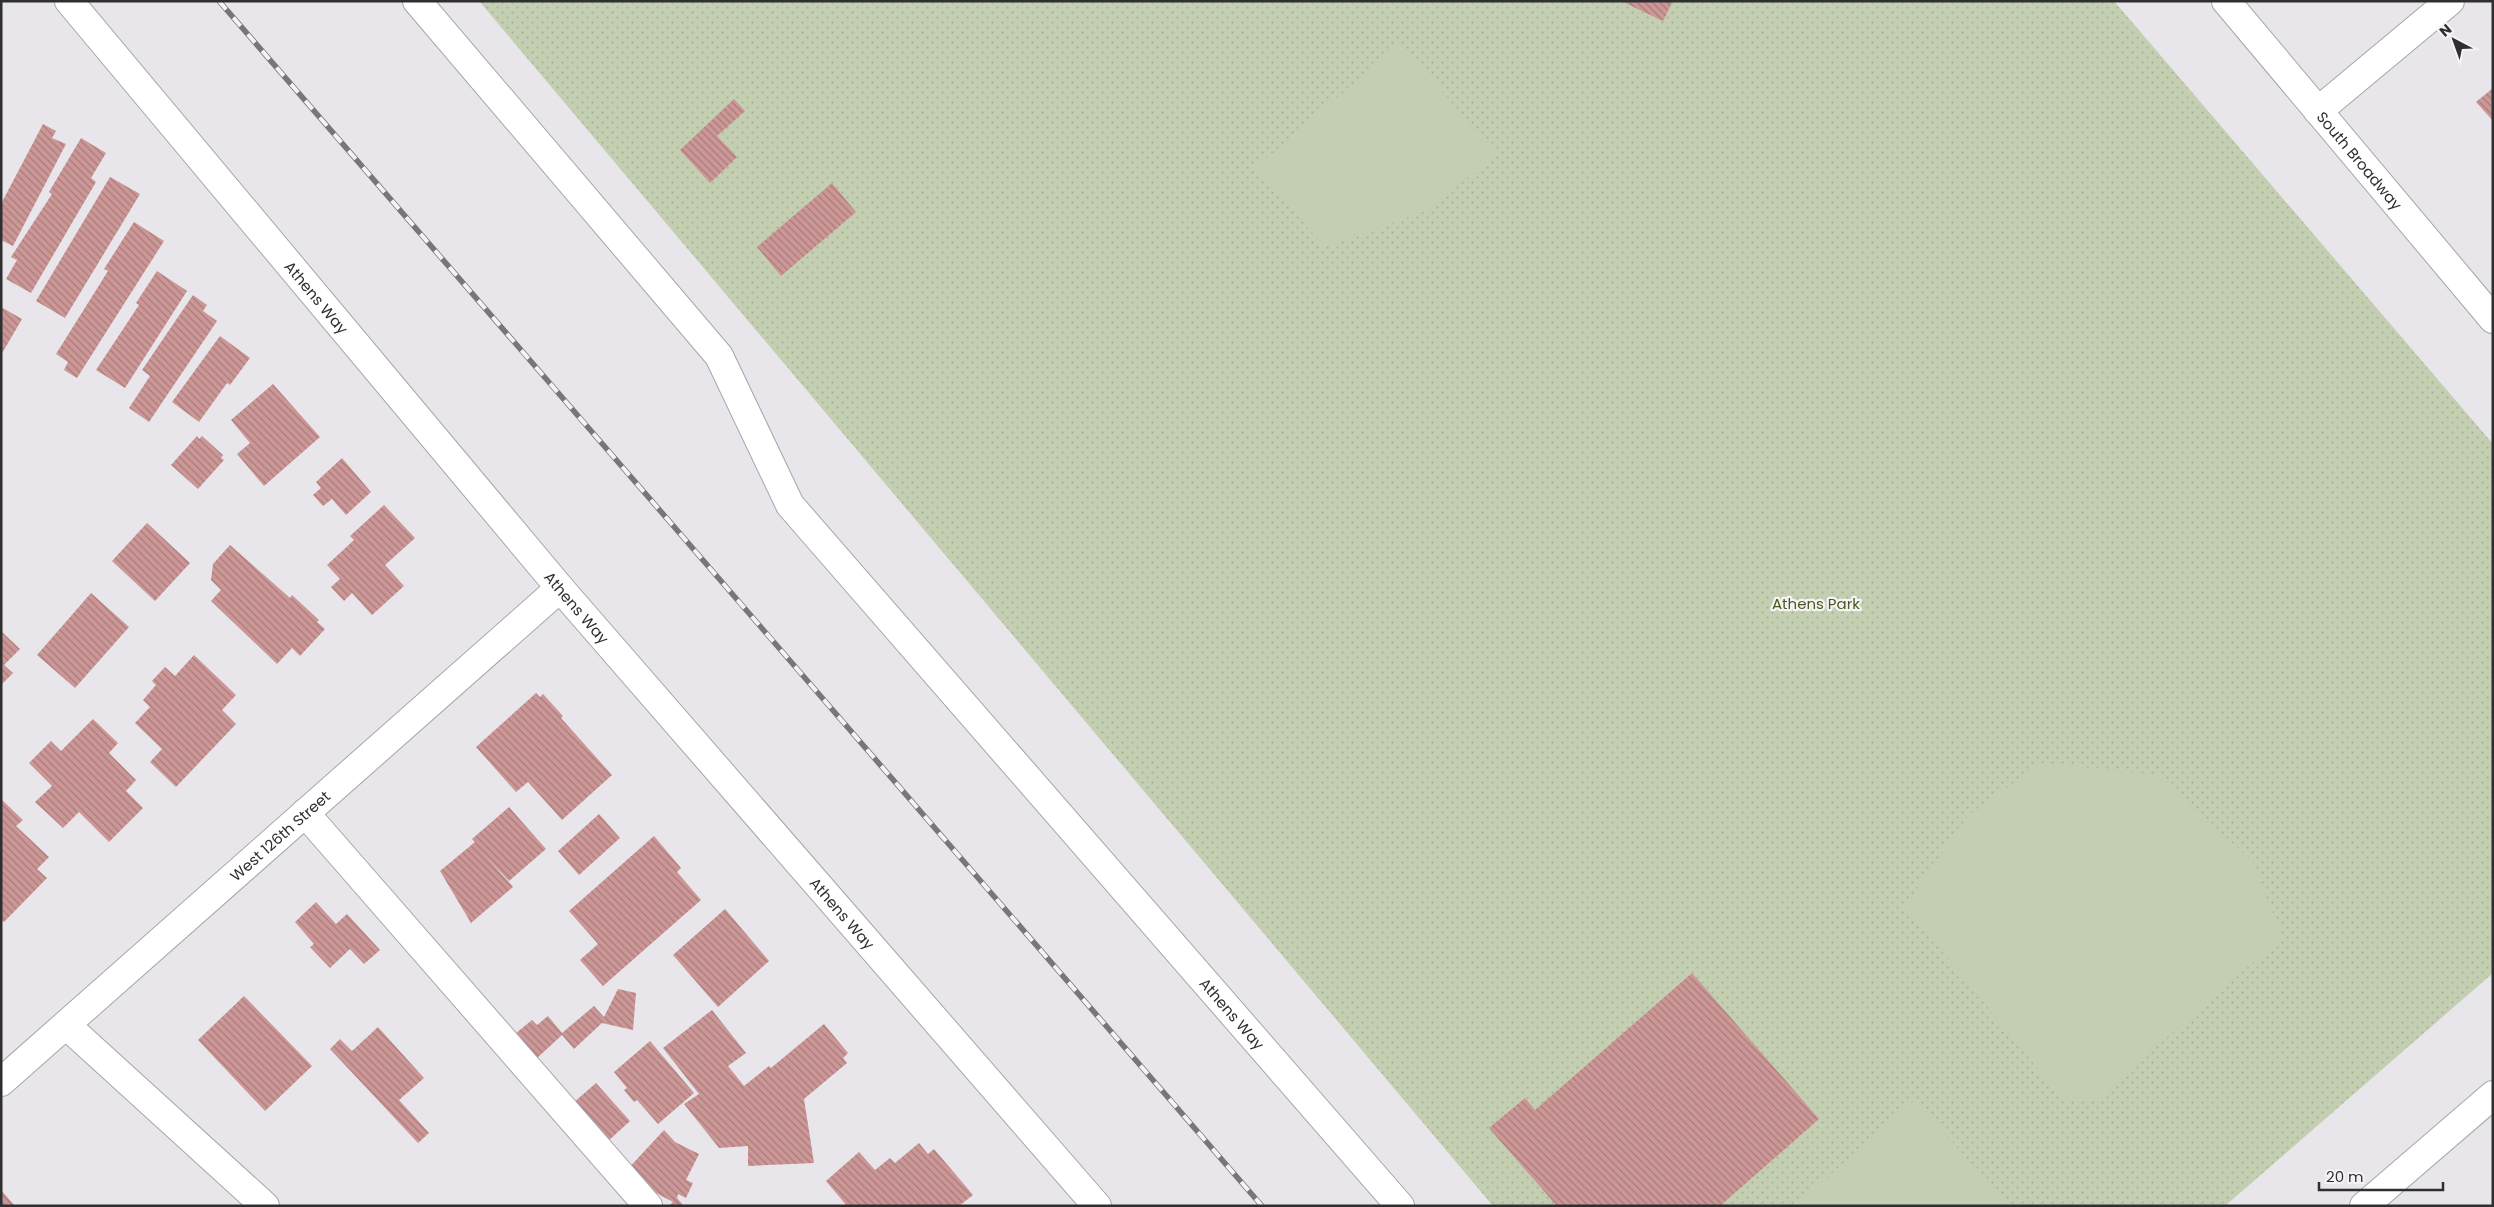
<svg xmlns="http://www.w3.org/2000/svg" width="2494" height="1207" viewBox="0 0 2494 1207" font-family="Poppins,sans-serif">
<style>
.green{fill:url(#green-dots)}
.pitch{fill:#c4cfb2}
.building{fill:url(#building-back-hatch)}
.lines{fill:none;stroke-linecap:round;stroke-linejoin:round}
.minor-casing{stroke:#a7a5aa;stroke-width:30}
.major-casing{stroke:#a7a5aa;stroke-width:30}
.minor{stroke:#fff;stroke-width:28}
.major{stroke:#fff;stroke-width:28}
.rail-casing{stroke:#787679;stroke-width:5.5}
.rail{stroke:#f5f3f8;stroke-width:4;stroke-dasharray:11;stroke-linecap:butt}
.labels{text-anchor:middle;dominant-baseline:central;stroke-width:4.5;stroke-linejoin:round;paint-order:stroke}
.street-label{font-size:15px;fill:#2f2e30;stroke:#f5f3f8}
.park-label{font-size:15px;fill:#485b19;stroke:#f5f3f8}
</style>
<defs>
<pattern id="green-dots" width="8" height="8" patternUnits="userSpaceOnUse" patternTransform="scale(1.25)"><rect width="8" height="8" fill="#c4cfb2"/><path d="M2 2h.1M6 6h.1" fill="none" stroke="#a9b299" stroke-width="1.8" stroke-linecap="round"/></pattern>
<pattern id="building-back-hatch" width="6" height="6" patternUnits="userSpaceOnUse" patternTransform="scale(1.25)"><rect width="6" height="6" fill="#cc9796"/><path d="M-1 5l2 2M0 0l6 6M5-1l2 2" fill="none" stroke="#a67c7b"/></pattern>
</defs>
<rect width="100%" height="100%" fill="#e8e6eb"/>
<path class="green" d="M479 1H2114L2493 444V973L2225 1206H1493Z"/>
<path class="pitch" d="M1401 43 1495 154 1431 209 1325 247 1255 168Z
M2042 763 2159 775 2253 862 2282 937 2097 1099 2062 1098 1905 906 1968 816Z
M1915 1100 2009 1206H1795Z"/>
<path class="building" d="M1621 1H1673L1663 21Z
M2493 88V121L2476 102Z
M734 99 745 111 717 136 737 157 710 183 680 150Z
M43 124 56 131 52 138 66 144 13 246 1 240V204Z
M81 138 106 153 91 178 96 182 31 293 6 279 17 260 11 257 52 194 49 192Z
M110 177 140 194 65 318 36 301Z
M832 183 856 212 781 276 757 247Z
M134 222 164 241 77 378 64 370 68 362 56 354 108 271 104 269Z
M157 271 187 291 125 388 96 370 139 305 136 303Z
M193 295 207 305 203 311 217 321 149 422 129 408 150 376 142 370Z
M1 307 22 319 1 355Z
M220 336 250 358 230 385 227 383 199 422 172 402Z
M273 384 320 437 264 486 237 454 250 443 231 420Z
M197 436 199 439 202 436 223 455 221 458 224 460 198 489 171 465Z
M342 458 371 492 346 515 332 499 323 506 313 495 321 488 316 482Z
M384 505 415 538 385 565 404 586 372 615 352 593 344 601 331 587 340 579 327 565 354 540 350 536Z
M147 523 190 563 155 601 112 561Z
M230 545 290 598 292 595 319 620 317 622 325 629 300 656 292 648 277 664 211 601 221 590 211 580 213 564Z
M91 593 129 627 75 688 37 655Z
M1 631 20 649 4 665 13 673 1 685Z
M194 655 236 695 222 710 236 724 176 787 150 762 162 749 135 723 150 707 143 700 156 685 152 681 165 667 175 676Z
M536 693 540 697 543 694 563 716 561 718 612 775 562 820 528 782 516 792 476 747Z
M93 719 118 743 109 753 136 780 126 791 143 808 109 842 79 812 63 828 35 802 52 786 29 763 51 741 61 751Z
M1 799 23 820 16 826 49 857 37 869 47 878 4 922 1 920Z
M509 807 546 849 509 881 482 852 513 887 471 923 440 871 475 842 472 839Z
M599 814 620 838 579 875 558 851Z
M654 836 681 868 677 872 701 900 603 986 580 960 598 944 569 911Z
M316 902 336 924 347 914 380 950 364 964 350 949 330 968 310 947 314 944 295 922Z
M725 909 769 961 718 1007 673 955Z
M1692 973 1819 1119 1720 1206H1557L1489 1128 1525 1098 1535 1110Z
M618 989 636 993 633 1030 602 1023 574 1049 562 1035 536 1059 515 1034 532 1020 537 1025 548 1016 562 1033 594 1006 604 1017Z
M244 996 312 1066 265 1111 198 1040Z
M712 1010 746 1053 728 1066 744 1086 769 1066 771 1068 824 1024 848 1053 843 1058 847 1063 804 1099 814 1163 748 1166V1146L719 1148 684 1104 699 1094 663 1048Z
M378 1027 424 1078 399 1100 429 1133 418 1143 330 1049 340 1039 352 1051Z
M650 1041 694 1093 658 1124 637 1100 634 1102 624 1090 627 1088 614 1072Z
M596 1083 630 1121 607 1142 573 1103Z
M664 1130 675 1142 699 1154 686 1180 693 1183 686 1198 678 1194 677 1198 684 1206H669L673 1202 643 1186 645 1182 625 1172Z
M919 1143 928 1154 934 1149 973 1195 959 1206H847L826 1181 859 1152 875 1170 890 1158 895 1163Z
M1 1190 15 1206H1Z"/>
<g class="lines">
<g class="minor-casing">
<g id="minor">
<path id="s1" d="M69 1 560 588 1097 1206"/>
<path id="s2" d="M417 1 719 356 790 505 1400 1206"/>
<path d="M2318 111 2450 1"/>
<path d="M305 813 648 1206"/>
<path d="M66 1025 265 1206"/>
<path id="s3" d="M1 1082 560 588"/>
</g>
</g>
<g class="major-casing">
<g id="major">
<path id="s4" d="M2226 1 2493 319"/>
<path d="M2364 1206 2493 1095"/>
</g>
</g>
<use href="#minor" class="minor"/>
<use href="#major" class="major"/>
<g class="rail-casing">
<path id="rail" d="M219 1 1262 1206"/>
</g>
<use href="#rail" class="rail"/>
</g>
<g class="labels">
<g class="street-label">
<text stroke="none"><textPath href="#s4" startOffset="208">South Broadway</textPath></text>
<text stroke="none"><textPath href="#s1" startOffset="386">Athens Way</textPath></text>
<text stroke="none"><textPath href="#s1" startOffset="791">Athens Way</textPath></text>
<text stroke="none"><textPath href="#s3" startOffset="372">West 126th Street</textPath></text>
<text stroke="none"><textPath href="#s1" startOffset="1196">Athens Way</textPath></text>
<text stroke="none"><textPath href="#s2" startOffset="1305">Athens Way</textPath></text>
</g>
<g class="park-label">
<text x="1816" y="603">Athens Park</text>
</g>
</g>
<rect width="2494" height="1207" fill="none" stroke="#2f2e30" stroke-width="5"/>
<g transform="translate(2454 40) rotate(319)" stroke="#f5f3f8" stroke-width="4" paint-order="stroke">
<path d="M0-4L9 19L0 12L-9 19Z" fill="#2f2e30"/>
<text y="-8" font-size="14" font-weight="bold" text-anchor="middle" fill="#2f2e30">N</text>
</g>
<path d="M2319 1182v8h124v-8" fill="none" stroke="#2f2e30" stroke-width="2.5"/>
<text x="2326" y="1182" font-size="15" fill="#2f2e30" stroke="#f5f3f8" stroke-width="4" paint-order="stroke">20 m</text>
</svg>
